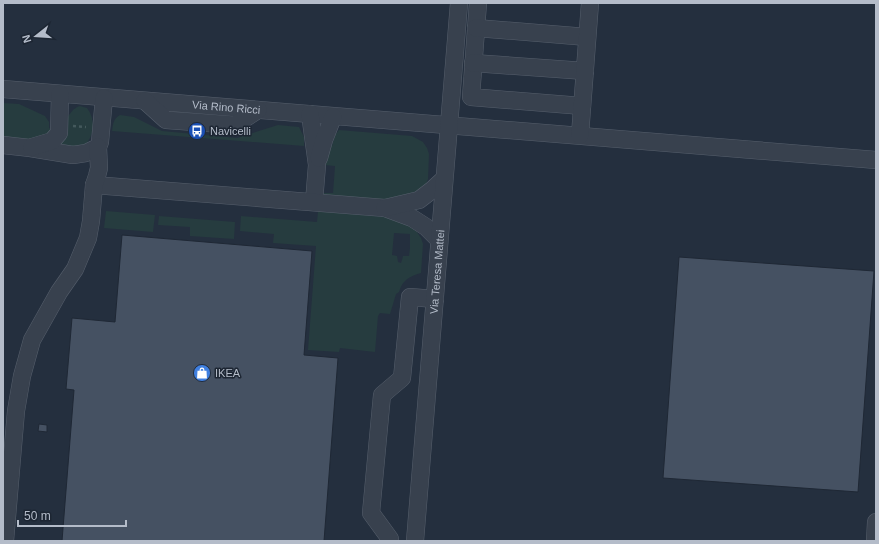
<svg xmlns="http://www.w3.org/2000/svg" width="879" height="544" viewBox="0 0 879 544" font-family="Arial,sans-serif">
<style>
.green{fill:#263c3f;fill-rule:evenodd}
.building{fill:#455162;stroke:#1f2835}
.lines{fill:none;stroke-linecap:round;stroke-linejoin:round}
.minor-casing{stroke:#565f6c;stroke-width:18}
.path{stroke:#44595c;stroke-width:2.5;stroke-dasharray:3 3;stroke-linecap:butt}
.minor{stroke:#38414e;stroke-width:17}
.labels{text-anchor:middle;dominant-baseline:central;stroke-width:3;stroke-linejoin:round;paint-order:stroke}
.street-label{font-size:11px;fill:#b4bcc9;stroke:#1d2633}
.poi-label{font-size:11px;fill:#b4bcc9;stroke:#1d2633;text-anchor:start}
</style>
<rect width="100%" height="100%" fill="#242f3e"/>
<path class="green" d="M3 103 19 104 45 116 49 122V128L53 129 41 140 3 138Z
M80 106 87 108C97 121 94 139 81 149L54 147C60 135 67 109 80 106Z
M120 115 134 117 162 131 237 138 278 125 299 127 304 137V146L112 131C113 124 113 119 120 115Z
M339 130 412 136 423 142 427 148 429 154 428 179 426 184 421 192 401 201 323 196V193H333L335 166 325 165 328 145 332 146 335 135Z
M106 211 155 215 153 232 104 228Z
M320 211 394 218 415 229 421 238 423 244 421 273C409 276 402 281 399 292L396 294 390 314 380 313 378 316 375 352 340 348 339 352 308 350 316 246 273 243 274 234 240 231 241 216 317 222 318 212ZM394 233 410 234V248L409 256H403L402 260 401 263 398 262 397 256 392 255Z
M159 216 235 222 234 239 190 236V227L158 225Z"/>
<path class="building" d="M122 235 312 251 304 355 338 358 324 541H62L74 390 66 389 72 318 115 322Z
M679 257 874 271 858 492 663 478Z
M39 424 47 425V432L38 431Z"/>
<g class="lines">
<g class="minor-casing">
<g id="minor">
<path d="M478 3 471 97 582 106"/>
<path d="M476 28 587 37"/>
<path d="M473 63 585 71"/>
<path id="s1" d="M3 89 876 160"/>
<path d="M145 101 166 120 235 125 258 110"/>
<path d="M310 114 317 165 314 202"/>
<path d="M580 135 590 3"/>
<path d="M3 145 30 148 73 155 86 153 98 147 100 142 104 98"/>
<path d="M32 147 52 141 59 133 60 94"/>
<path d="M319 158 324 140 333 117"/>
<path d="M94 185 385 208 412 218 426 227 439 240"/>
<path d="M385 208 419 200 432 190 444 179"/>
<path d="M5 541 16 411 22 376 32 340 59 292 75 269 88 238 91 221 94 185 97 176 99 168 98 147"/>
<path d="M390 541V539L371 513 382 395 402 378 410 297 435 299"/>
<path id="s2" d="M415 541 459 3"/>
<path d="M875 541 876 522"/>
</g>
</g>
<path class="path" d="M73 126 86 127"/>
<use href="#minor" class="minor"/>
</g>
<defs>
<g id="bus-disc" transform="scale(0.9)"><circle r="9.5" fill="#1a4fb4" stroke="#1d2633"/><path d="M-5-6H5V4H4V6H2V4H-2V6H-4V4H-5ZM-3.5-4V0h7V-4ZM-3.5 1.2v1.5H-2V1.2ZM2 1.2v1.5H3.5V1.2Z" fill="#fff"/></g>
<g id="shop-disc" transform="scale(0.9)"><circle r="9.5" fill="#3f7fe0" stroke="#1d2633"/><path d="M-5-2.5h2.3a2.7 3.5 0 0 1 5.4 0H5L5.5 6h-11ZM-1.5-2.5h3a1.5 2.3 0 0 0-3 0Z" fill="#fff"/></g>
</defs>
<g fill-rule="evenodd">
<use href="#bus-disc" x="197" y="131"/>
<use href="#shop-disc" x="202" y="373"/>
</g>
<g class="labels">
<g class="street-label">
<text stroke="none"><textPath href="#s1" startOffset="224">Via Rino Ricci</textPath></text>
<text stroke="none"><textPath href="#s2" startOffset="270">Via Teresa Mattei</textPath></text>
</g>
<g class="poi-label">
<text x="210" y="131">Navicelli</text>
<text x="215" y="373">IKEA</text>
</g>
</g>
<rect width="879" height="544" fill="none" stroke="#b4bcc9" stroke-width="8"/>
<g transform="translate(36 36) rotate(253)" stroke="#1d2633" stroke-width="3" paint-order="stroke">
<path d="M0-3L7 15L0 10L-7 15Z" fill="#b4bcc9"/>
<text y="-6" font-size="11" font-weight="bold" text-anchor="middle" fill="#b4bcc9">N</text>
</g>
<path d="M18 520v6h108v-6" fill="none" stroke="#b4bcc9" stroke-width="2"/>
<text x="24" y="520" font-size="12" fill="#b4bcc9" stroke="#1d2633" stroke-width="3" paint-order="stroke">50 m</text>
</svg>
